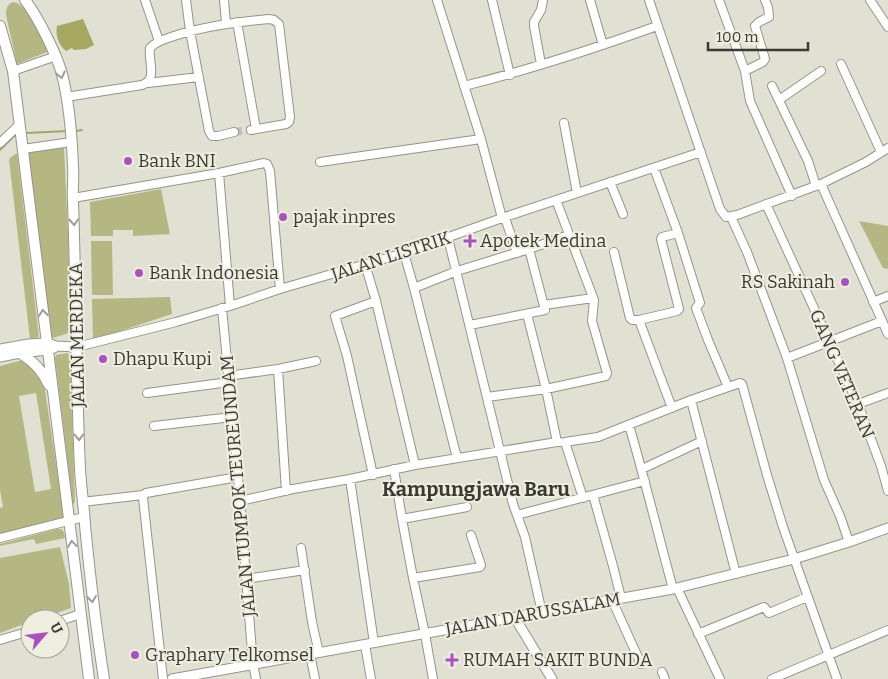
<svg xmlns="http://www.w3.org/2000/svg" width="888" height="679" viewBox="0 0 888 679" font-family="Bitter,serif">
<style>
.green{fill:#b4b782;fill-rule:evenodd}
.water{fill:#a6a861}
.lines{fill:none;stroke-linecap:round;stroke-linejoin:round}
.stream{stroke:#a6a861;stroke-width:2}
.minor-tunnel{stroke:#bfc0b3;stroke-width:8;stroke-dasharray:8 4;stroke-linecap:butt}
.minor-casing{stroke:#949588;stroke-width:10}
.tertiary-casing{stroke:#949588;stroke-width:11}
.secondary-casing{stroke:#949588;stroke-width:12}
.minor{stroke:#fff;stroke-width:8}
.tertiary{stroke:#fff;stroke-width:9}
.secondary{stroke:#fff;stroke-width:10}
.oneway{stroke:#9c9c9a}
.poi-dot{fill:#aa51be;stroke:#edeedf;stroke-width:2}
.labels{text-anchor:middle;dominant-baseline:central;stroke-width:4;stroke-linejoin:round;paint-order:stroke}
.poi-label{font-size:18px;fill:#3a3a35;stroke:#edeedf;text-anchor:start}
.street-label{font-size:18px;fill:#3a3a35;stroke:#edeedf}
.quarter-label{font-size:20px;font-weight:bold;fill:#3a3a35;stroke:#edeedf}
</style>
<rect width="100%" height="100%" fill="#e0e1d2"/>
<path class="green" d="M13 2C29 5 39 34 46 48L47 52 17 64 6 15C6 8 7 5 13 2Z
M64 147 68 234 71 329 66 334 46 340 28 152Z
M17 153 39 337 30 339 9 160 10 158Z
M161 189 170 234 133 236V230H113V236H91L90 202Z
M859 221 888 226V269L883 268Z
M91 241H112L113 295H92Z
M170 297 172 314 93 340 92 299Z
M68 353 70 356 75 501 73 505 55 358 56 355Z
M23 360C35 367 41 377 45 390L64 518 0 534V508L3 507 0 490V366ZM36 393 51 489 35 492 19 396Z
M57 529H61L64 532 65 538 36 544 34 539 0 546V544Z
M60 547 69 584 71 608 39 619H30V622L0 633V558Z"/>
<path class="water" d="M83 19 94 45 86 49 74 50 72 48 66 51C59 46 55 35 57 26Z"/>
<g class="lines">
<path class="stream" d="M76 131 82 130
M26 133 68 131
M0 150 16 134"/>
<path class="minor-tunnel" d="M234 132 251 130"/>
<g class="minor-casing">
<path id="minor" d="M145 0 159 41
M186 0 190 31 209 131 212 136H218L234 132
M224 0 226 23
M437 0 481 139 502 218
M492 0 510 75
M590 0 603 45
M649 0 720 209 726 217 737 215 821 184 866 162 888 148
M719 0 745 71 750 101 792 196
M870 0 888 27
M237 22 256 129
M541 64 534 26V22L541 10 543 0
M841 64 881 152
M13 71 56 56
M745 71 763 62 765 59 755 26 759 22 769 17 768 7 765 0
M148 83 199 77
M464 86C529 70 593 49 657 26
M772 86 808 161 816 186
M66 97 142 85C158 79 148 63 150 48 156 41 166 39 174 36 205 26 237 22 269 19L274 20 279 24 290 117 289 122 286 124 251 130
M779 100 821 71
M564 123 577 193
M0 143 20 124
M23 149 71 142
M320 162 481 139
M219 173 230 306
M610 182 623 214
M821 184 888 334
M73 198 219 173 264 163 267 164 270 171 280 289
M766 204 858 404 881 466 888 491
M731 217 747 252 787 358 824 480 840 516 849 542
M505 218 517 253
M678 233 700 303 696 308 708 340 728 387
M448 238 513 504 525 537 542 613
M529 249 569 235
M614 252 630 318 632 320H639L672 408
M404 253 414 288 457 458
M365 264 376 301 415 465
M414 288 457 271 529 249 545 310 470 325
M873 302 888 296
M544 305 593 298
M222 308 238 477 253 664 256 679
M527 314 546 389 557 442H560
M639 320 677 311 679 309 661 239 662 237 678 233 654 168
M77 347 176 322 230 306 280 289 404 253 502 218 701 152
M787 358 882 321
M278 369 286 491
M228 376 278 369 316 361
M147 393 229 382
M487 397 546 389 606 376 607 373 592 321 594 300 556 200
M691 400 736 574
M858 404 888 393
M629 425C645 480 658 534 673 589
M154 426 232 417
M394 469 402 519 413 578 425 634 433 679
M642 469 702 441
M373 475 347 356 335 316 376 301
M350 479 374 643
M593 495 613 566 621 598
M583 498 565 442 598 437 691 400 740 383 742 384 767 475 783 527 837 679
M240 501 293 489 350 479 415 465 557 442
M82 502 143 495
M517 515 645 481
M402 519 467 507
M0 538 84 517
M301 548 312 622 319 653
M413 578 480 567 481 565 471 535
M246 579 305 570
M677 588 720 679
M612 600 641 664
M60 621 80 614
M698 634 764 607 769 613 807 597
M0 640 30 631
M365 645 371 679
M310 654 315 679
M662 672 665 679
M163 679 143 498V495L146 493 238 477
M772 679 888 630"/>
</g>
<g class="tertiary-casing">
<path id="tertiary" d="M0 349 28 344 47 343 56 346 77 347
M0 357 20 353 48 350 54 348
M515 618 552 679
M172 679 673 589 794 559 849 542 888 528"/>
</g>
<g class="secondary-casing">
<path id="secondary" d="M25 0C38 17 56 53 62 74 69 102 72 138 73 167 74 179 72 190 73 201 76 291 76 380 80 469 81 488 84 507 85 525 90 577 96 628 104 679
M0 26 13 71 89 679
M20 353C33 361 43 371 49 385"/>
</g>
<use href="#minor" class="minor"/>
<use href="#tertiary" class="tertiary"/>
<use href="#secondary" class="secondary"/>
</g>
<defs><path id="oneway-chevron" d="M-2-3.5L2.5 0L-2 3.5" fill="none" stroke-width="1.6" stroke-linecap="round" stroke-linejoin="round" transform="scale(1.25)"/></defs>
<g class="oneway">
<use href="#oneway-chevron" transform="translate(61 75) rotate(76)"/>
<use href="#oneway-chevron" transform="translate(74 222) rotate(87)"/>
<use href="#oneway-chevron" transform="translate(43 313) rotate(-97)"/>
<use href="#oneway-chevron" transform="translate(79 437) rotate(89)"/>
<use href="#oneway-chevron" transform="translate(72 544) rotate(-97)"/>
<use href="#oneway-chevron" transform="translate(92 599) rotate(83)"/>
</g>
<g class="poi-dot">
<circle cx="128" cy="161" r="5"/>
<circle cx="283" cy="217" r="5"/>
<path d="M467.5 233.5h5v5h5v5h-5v5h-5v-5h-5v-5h5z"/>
<circle cx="139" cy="273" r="5"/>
<circle cx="845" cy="282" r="5"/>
<circle cx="103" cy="359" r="5"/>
<circle cx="135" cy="655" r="5"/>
<path d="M449.5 652.5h5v5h5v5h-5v5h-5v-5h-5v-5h5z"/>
</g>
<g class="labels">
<g class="poi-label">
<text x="138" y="161">Bank BNI</text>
<text x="293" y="217">pajak inpres</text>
<text x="480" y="241">Apotek Medina</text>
<text x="149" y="273">Bank Indonesia</text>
<text x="835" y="282" text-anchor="end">RS Sakinah</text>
<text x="113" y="359">Dhapu Kupi</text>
<text x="145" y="655">Graphary Telkomsel</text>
<text x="463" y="660">RUMAH SAKIT BUNDA</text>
</g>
<g class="street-label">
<text transform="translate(391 256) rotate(-18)">JALAN LISTRIK</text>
<text transform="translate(77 335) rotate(-91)">JALAN MERDEKA</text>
<text transform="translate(842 374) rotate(67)">GANG VETERAN</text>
<text transform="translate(238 486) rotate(-95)">JALAN TUMPOK TEUREUNDAM</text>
<text transform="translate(533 614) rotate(-10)">JALAN DARUSSALAM</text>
</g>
<g class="quarter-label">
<text x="476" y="489">Kampungjawa Baru</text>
</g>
</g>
<g transform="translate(45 634) rotate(62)"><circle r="24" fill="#edeedf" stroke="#a5a69b"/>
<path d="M0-4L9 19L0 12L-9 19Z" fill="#aa51be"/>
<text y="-8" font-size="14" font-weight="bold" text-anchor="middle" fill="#3a3a35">U</text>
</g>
<path d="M708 42v8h100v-8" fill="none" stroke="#3a3a35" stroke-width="2.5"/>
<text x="716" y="42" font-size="15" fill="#3a3a35" stroke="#edeedf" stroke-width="4" paint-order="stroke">100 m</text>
</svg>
